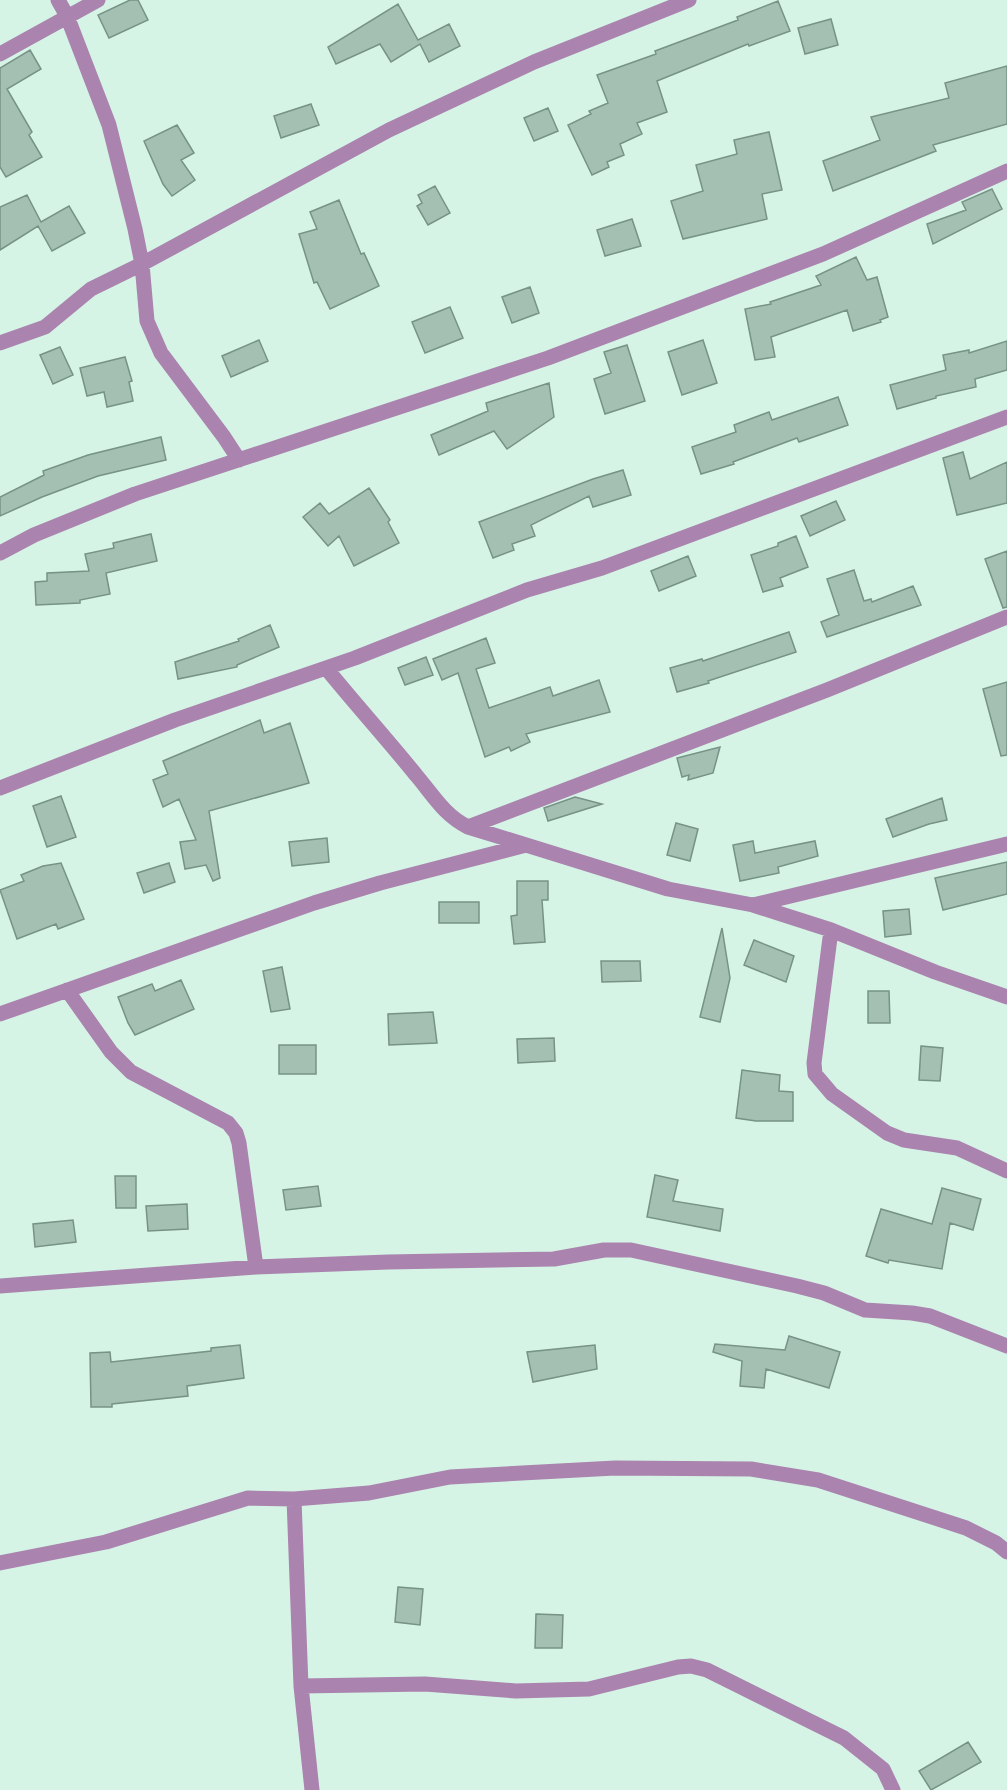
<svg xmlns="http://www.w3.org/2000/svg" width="1007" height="1790" viewBox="0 0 1007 1790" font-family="Literata,serif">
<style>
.building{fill:#a3c0b3;stroke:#779286;stroke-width:1.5}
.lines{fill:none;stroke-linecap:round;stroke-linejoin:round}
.minor{stroke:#aa83ae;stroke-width:15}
</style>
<rect width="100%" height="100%" fill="#d6f4e6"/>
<path class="building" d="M130 0H138L148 20 109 38 98 15Z
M778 1 790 31 749 46 748 44 657 81 667 112 637 123 642 134 620 144 624 155 607 162 609 167 592 175 568 125 591 114 589 111 608 103 597 75 656 54 655 51 738 20 737 17Z
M398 4 418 40 449 24 460 46 429 62 420 44 391 62 380 44 336 64 328 47Z
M831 19 838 45 805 54 798 28Z
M30 50 41 69 7 89 32 132 29 135 42 157 6 177 0 167V68Z
M1007 66V124L933 145 936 151 833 191 823 161 880 140 871 117 949 98 945 83Z
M311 104 319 125 281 138 274 116Z
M548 108 558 131 534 141 524 118Z
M177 125 194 153 181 160 195 180 172 196 163 184 144 141Z
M769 132 782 190 762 194 767 219 683 239 671 201 703 191 696 165 737 154 734 140Z
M435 186 450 213 428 225 417 206 422 203 418 195Z
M992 189 1002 209 933 244 927 224 966 210 962 202Z
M27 195 41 222 69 206 85 233 52 251 38 226 0 250V207Z
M339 200 361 254 364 253 379 286 330 309 317 282 314 283 299 234 317 229 310 212Z
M632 219 641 246 605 256 597 230Z
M856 257 867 280 877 277 888 317 880 320 881 322 853 331 847 310 771 337 775 357 755 360 745 309 771 304 770 302 821 285 816 276Z
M530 287 539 313 512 323 502 297Z
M450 307 463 338 425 353 412 322Z
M259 340 268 361 231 377 222 356Z
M703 340 717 383 682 395 668 352Z
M1007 341V370L975 379 976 387 936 396V398L897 409 890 385 946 370 943 355 969 350V353Z
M627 345 645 401 605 414 594 379 611 373 604 352Z
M60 347 73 375 53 384 40 355Z
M125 357 132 381 129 382 133 401 107 407 104 392 87 396 80 368Z
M549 383 554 417 507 449 494 431 439 455 431 435 488 411 486 403Z
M838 397 848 425 799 442 797 438 733 462 734 464 701 474 692 447 736 432 734 425 769 412 772 420Z
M161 437 166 460 98 476 42 497 0 516V497L44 475 43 471 88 455Z
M963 452 970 479 1007 462V503L957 515 943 458Z
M623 470 631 495 593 507 589 496 531 525 535 536 512 544 514 550 493 558 479 522 593 479Z
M369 488 390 520 388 522 399 543 354 566 339 536 328 546 303 517 320 503 329 514Z
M836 501 845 520 810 536 801 516Z
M151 534 157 561 106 573 110 594 80 600V603L36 605 35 582 47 581V573L89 571 85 554 114 548 113 543Z
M796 536 808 567 780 578 783 586 763 592 751 555 778 546V543Z
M1007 551V607L1003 608 985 559Z
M688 556 696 576 659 591 651 571Z
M854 570 864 601 871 599 872 602 913 586 921 605 827 637 821 622 839 615 827 579Z
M270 625 279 647 237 665V667L178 679 175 662 239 641 238 639Z
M789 632 796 652 708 681 709 683 677 692 670 668 702 659 703 661Z
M486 638 495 663 476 669 489 708 550 687 553 696 599 680 610 712 526 734 530 742 511 751 509 747 485 757 458 673 442 680 433 659Z
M426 657 433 675 405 685 398 668Z
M1007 682V755L1001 756 983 689Z
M260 720 264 733 290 723 309 783 209 811 220 878 213 881 206 865 185 869 180 842 196 840 179 799 163 807 153 780 168 774 163 761Z
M720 747 713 773 688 780 689 775 682 777 677 758Z
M61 796 76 837 47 847 33 806Z
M575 797 602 804 548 821 544 808Z
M942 798 947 820 929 824 893 837 886 819Z
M676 823 698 829 690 861 667 855Z
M327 838 329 862 292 866 289 842Z
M753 841 755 853 815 841 818 856 778 867 779 873 740 881 733 845Z
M1007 862V894L943 910 935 878Z
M61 863 84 919 58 929 56 924 17 939 0 890 24 881 21 875 43 866Z
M169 863 175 882 144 893 137 873Z
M517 881H548V900H542L545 942 514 944 511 916 517 915Z
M439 902H479V923H439Z
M909 909 911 934 885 937 883 911Z
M722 928 730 978 720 1022 700 1017Z
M754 940 794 956 786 982 744 965Z
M601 961H640L641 981 602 982Z
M282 967 290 1009 271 1012 263 971Z
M181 980 194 1009 135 1035 128 1023 118 997 152 984 155 991Z
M868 991H889L890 1023H868Z
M433 1012 437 1043 389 1045 388 1014Z
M554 1038 555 1061 518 1063 517 1039Z
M279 1045H316V1074H279Z
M921 1046 943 1048 940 1081 919 1080Z
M742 1070 780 1075 779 1091 793 1092V1121H756L736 1118Z
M655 1175 678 1180 673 1201 723 1209 720 1231 647 1217Z
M115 1176H136V1208H116Z
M318 1186 321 1206 286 1210 283 1190Z
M942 1188 981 1199 973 1230 950 1223 942 1269 889 1260 888 1263 866 1256 881 1209 932 1224Z
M187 1204 188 1229 148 1231 146 1206Z
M73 1220 76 1242 35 1247 33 1224Z
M789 1336 840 1352 829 1388 766 1369 764 1388 740 1386 742 1361 713 1352 715 1344 785 1350Z
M240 1345 244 1378 187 1386 188 1396 112 1404V1407H91L90 1353 110 1352 111 1362 211 1351V1348Z
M595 1345 597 1369 533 1382 527 1352Z
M398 1587 423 1589 420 1625 395 1622Z
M536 1614 563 1615 562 1648H535Z
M968 1742 981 1762 931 1790 919 1771Z"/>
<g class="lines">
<path class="minor" d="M58 0 67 16 109 125 135 229 142 264 147 321 161 353 224 437 239 460
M0 54 98 0
M0 343 45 327 91 289 142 264 389 130 534 62 689 0
M0 553 34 535 135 494 548 358 823 254 1007 171
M326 668C356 705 387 739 416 775 433 795 444 815 468 827L668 889 753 905 831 930 935 972 1007 997
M0 788 175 720 355 658 527 590 602 568 1007 417
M468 827 827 690 1007 617
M753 905 1007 844
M831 930 814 1063 815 1074 832 1094 887 1133 904 1140 957 1148 1007 1171
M67 990 111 1052 131 1072 228 1123 236 1133 239 1143 256 1267
M0 1014 314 903 380 883 526 845
M0 1286 256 1267 388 1262 554 1259 604 1250H631L797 1286 824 1293 865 1310 912 1313 930 1316 1007 1346
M294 1499 301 1686 312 1790
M0 1563 106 1542 248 1498 294 1499 369 1493 450 1477 615 1468 751 1469 818 1480 966 1528 996 1543 1007 1552
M301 1686 425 1684 516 1691 589 1689 678 1667 691 1666 707 1670 844 1738 883 1769 893 1790"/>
</g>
</svg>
